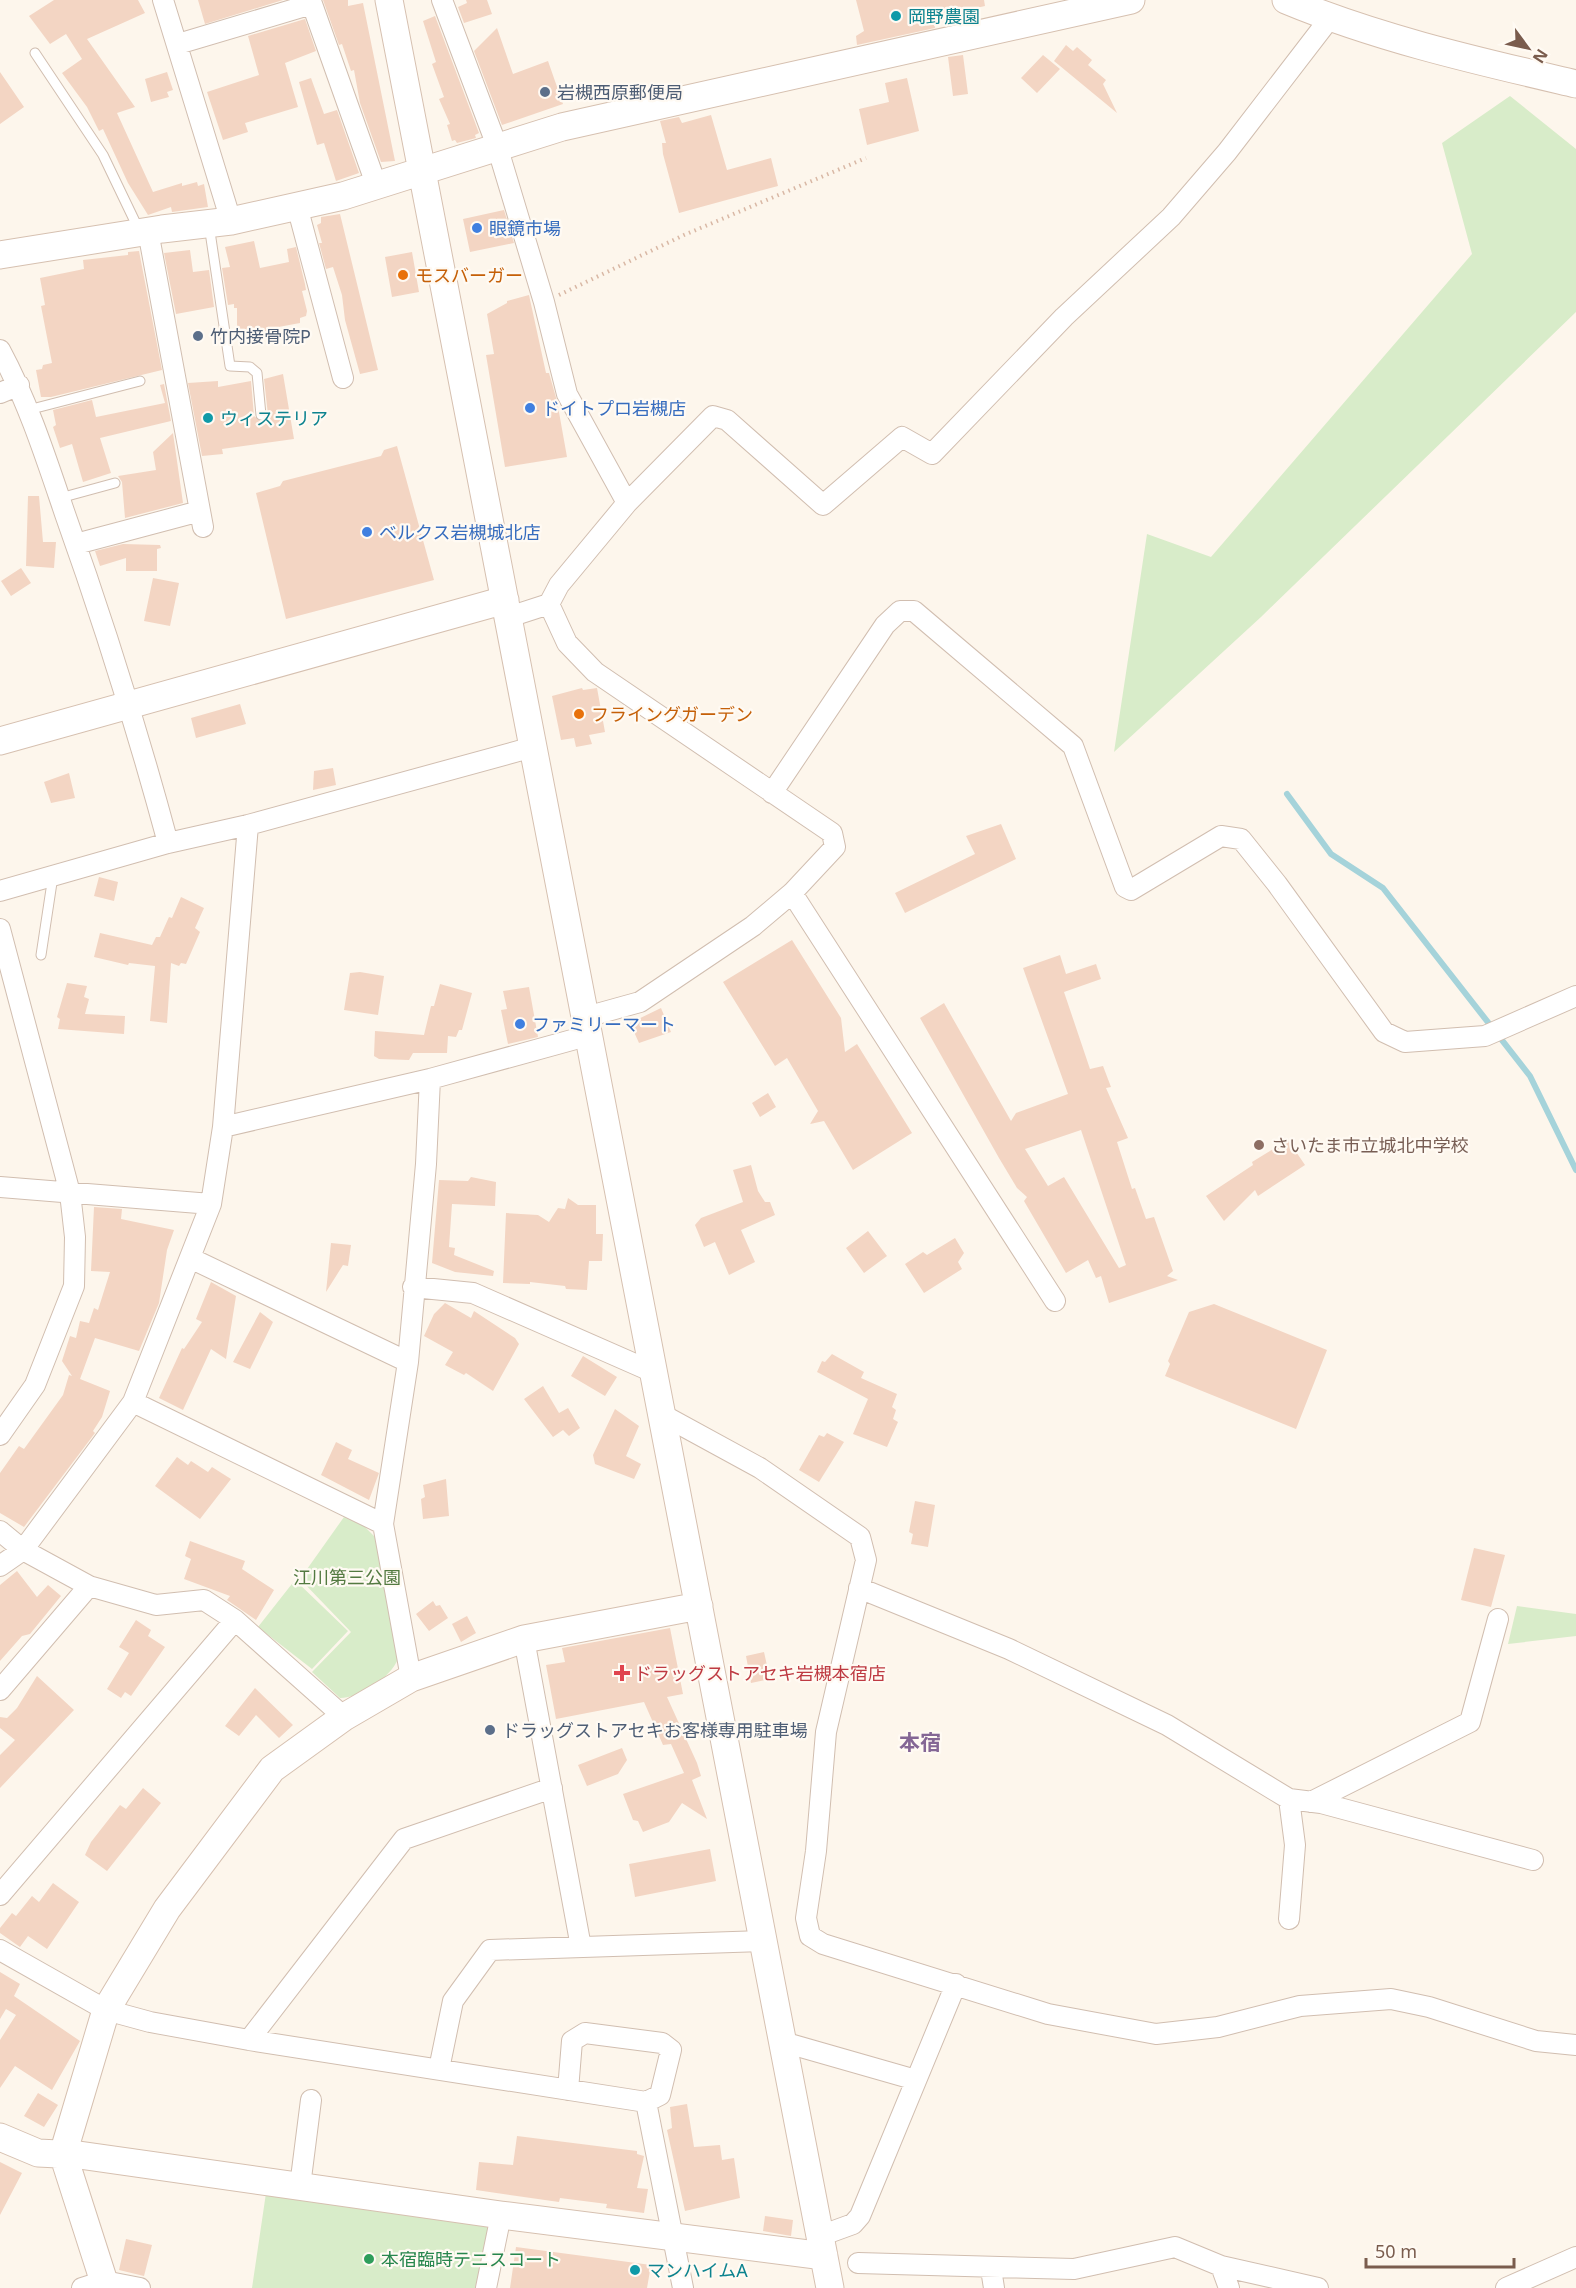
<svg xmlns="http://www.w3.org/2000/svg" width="1576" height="2288" viewBox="0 0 1576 2288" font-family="'Noto Sans','Noto Sans JP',sans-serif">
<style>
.green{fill:#d8ecc9}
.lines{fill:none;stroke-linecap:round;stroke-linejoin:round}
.stream{stroke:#a5d3da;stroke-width:6}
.building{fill:#f3d5c3;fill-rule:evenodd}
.lane-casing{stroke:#d1beb0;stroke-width:11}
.street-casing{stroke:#d1beb0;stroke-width:22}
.secondary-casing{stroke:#d6c0b0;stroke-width:29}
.path{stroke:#d9b8a5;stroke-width:4;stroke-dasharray:1.5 4.5;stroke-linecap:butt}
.lane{stroke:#fff;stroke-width:9}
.street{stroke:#fff;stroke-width:20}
.secondary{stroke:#fff;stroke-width:27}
.culture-dot{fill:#0f9aa8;stroke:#fffaf3;stroke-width:2}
.service-dot{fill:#5c6f8a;stroke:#fffaf3;stroke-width:2}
.shop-dot{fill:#3f7fe0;stroke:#fffaf3;stroke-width:2}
.food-dot{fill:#e8710a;stroke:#fffaf3;stroke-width:2}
.education-dot{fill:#8d6e63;stroke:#fffaf3;stroke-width:2}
.health-dot{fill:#e0444e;stroke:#fffaf3;stroke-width:2}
.leisure-dot{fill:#2e9e5b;stroke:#fffaf3;stroke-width:2}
.labels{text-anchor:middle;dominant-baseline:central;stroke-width:4.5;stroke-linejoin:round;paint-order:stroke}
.culture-label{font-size:18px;fill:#0d838f;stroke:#fffaf3;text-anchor:start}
.service-label{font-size:18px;fill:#4e5e75;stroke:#fffaf3;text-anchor:start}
.shop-label{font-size:18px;fill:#366cbe;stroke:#fffaf3;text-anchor:start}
.food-label{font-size:18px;fill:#c56008;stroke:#fffaf3;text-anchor:start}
.education-label{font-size:18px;fill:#785e54;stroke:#fffaf3;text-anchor:start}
.park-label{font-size:18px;fill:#537a41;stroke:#fffaf3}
.health-label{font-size:18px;fill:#be3a42;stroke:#fffaf3;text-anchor:start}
.leisure-label{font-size:18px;fill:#27864d;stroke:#fffaf3;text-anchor:start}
.quarter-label{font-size:21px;font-weight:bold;fill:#846695;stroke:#fffaf3}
</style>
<rect width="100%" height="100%" fill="#fdf6ec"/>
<path class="green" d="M1510 96 1576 149V312L1261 617 1114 752 1147 534 1211 557 1472 254 1442 143Z
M344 1517 364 1526 376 1538 398 1659C390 1678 361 1698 340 1698L312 1672 351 1632 300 1579Z
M295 1580 348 1631 312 1669 258 1627Z
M1517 1606 1576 1614V1636L1508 1644Z
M266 2193 483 2221 489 2231 475 2288H252Z"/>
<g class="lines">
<path class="stream" d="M1287 794 1331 854 1383 888 1530 1076 1576 1170"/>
</g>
<path class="building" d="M54 0H138L145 13 87 39 135 107 117 113 153 192 182 183V186L197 182 198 186 204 184 208 207 172 212 171 207 148 215 128 183 103 129 99 131 87 107 62 73 82 59 66 34 50 44 29 16Z
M198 0H283L205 24Z
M323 0H348V6L363 3 395 161 381 162 360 103 354 70 351 71 342 44 339 45Z
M466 0H487L492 14 464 23 458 7 467 3Z
M856 0H984L985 6 933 18 935 28 857 45 856 36 864 31Z
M435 16 479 133 475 135 476 138 457 143 455 140 452 141 447 125 450 124 439 99 444 97 432 64 436 62 423 21Z
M305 19 316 51 285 63 298 107 245 123 248 132 223 140 207 92 259 75 248 36Z
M497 28 513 74 548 61 563 104 502 125 474 51Z
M1066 45 1073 51 1077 47 1092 60 1088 65 1106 80 1103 84 1117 113 1054 61Z
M963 55 968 94 953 96 948 57Z
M1043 55 1060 69 1037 93 1021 78Z
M0 72 24 107 0 124Z
M167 72 173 90 167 92 169 97 151 102 145 79Z
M311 78 324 114 337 110 359 173 336 181 324 143 317 145 299 82Z
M907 78 919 131 867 145 859 109 889 102 885 83Z
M711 115 727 170 771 158 778 186 679 213 663 154 662 143H666L660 121 679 117 682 123Z
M504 210 514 243 470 252 463 219Z
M340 214 378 370 360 374 345 320 342 295 333 267 326 269 319 243H322L317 225 321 223V217Z
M254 241 260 268 289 262 287 249 296 247 305 284 306 290 302 291 307 311 306 316 300 318V323L273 328 275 335 241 340 240 336 237 335V308H234V304L228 305 222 268 230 267 225 247Z
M190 250 193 272 209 270 214 307 176 314 164 253Z
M139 251 162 370 51 397H41L36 370 42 369 43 365 52 363 41 306 45 305 40 278 84 269 83 260 128 255V252Z
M412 252 419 292 392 297 385 257Z
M529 295 546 373H549L557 401 567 457 505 467 486 355 494 354 487 314 507 303V301Z
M283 374 294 439 222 449 223 454 202 456 188 383 218 381V387L251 381 254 416 262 422 268 415 264 379Z
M164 384 171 421 100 438 111 473 83 482 72 444 60 448 53 427 56 425 53 410 92 400 96 417 165 403 160 385Z
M173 433 183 503 125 518 122 482 118 476 156 470 153 452Z
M397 446 434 580 286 619 256 493 280 486 283 481 381 456 384 450Z
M28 496H39L43 542H56L54 568 26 566Z
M123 544 160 545 161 548 157 549V571H126V558L100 566 95 551Z
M21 568 31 583 11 596 1 581Z
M153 578 179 583 170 626 144 621Z
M582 688 583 690 597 688 605 732 589 735 592 744 576 747 574 738 561 740 552 696Z
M240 704 246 724 196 738 191 718Z
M333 768 336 785 313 790 314 771Z
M69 773 75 798 51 803 44 782Z
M1001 824 1016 859 905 913 895 893 975 854 966 836Z
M99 877 118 882 114 901 94 896Z
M181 897 204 908 195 928 200 932 186 964 181 963 179 966 171 963 167 1023 150 1021 155 966 129 963 128 965 94 957 100 933 152 945 156 937H160L169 917 172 918Z
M792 940 841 1018 845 1052 857 1044 912 1133 853 1170 824 1121 810 1124 818 1111 787 1058 775 1066 723 982Z
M1060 955 1066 974 1096 964 1101 979 1064 992 1090 1069 1103 1066 1111 1087 1106 1088 1128 1138 1117 1142 1132 1189 1135 1188 1146 1219 1154 1217 1173 1271 1167 1276 1178 1280 1109 1303 1101 1276 1096 1278 1088 1260 1066 1273 1024 1201 1027 1197 1017 1188 999 1158 920 1018 944 1003 1011 1121 1016 1113 1068 1094 1023 968ZM1081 1130 1126 1265 1119 1268 1064 1177 1048 1186 1025 1149Z
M360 972 384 976 378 1015 344 1010 350 973Z
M67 983 87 986 84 997 89 999 85 1014 125 1016 124 1034 58 1029 60 1019 57 1017Z
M440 984 472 993 462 1030H459L456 1037 448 1036 447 1053H413L409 1060 379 1059 374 1056 375 1031 424 1035 431 1006H434Z
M529 987 538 1037 508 1044 501 1010 507 1009 503 991Z
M661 1008 671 1032 639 1043 630 1023Z
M768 1093 776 1107 760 1117 752 1103Z
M1288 1140 1305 1165 1258 1196 1255 1190 1224 1221 1206 1196 1253 1165 1252 1162Z
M751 1165 758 1191 765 1202H770L775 1215 741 1230 755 1262 729 1275 715 1242 704 1247 695 1225 701 1218 743 1202 733 1170Z
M471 1177 496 1182 495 1206 452 1204 449 1247 455 1248 454 1255 494 1271 493 1276 455 1272 432 1263 439 1180 468 1181Z
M568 1198 578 1205H596V1234H603L602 1261H589L587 1290 566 1289 565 1286 530 1282V1284L503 1283 506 1213 538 1215 549 1222 558 1208 565 1209Z
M94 1207 122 1209 121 1219 174 1230 167 1250 159 1303 139 1351 95 1338 80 1379 110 1391 102 1417 93 1431 95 1433 24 1527 0 1513V1473L19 1446 24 1449 63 1395 69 1375 72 1376 62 1361 70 1336 76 1338 80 1321 89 1323 94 1308 98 1310 110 1272 91 1271Z
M868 1231 887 1256 864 1273 846 1248Z
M955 1238 964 1253 958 1262 962 1269 924 1293 905 1264 923 1252 927 1255Z
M331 1243 351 1245 348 1266 343 1265 326 1292Z
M211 1282 236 1296 226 1359 211 1349 183 1410 159 1398 182 1348 184 1349 202 1322 196 1319Z
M445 1303 471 1318 474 1311 515 1338 519 1344 493 1391 466 1373 464 1375 445 1365 453 1352 424 1336 434 1314Z
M1214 1304 1327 1350 1296 1429 1165 1376 1170 1364 1168 1361 1189 1312Z
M260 1312 273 1322 250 1369 233 1362Z
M832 1354 864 1372 861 1378 897 1394 892 1407 896 1410 893 1419 898 1422 887 1447 853 1434 868 1399 817 1372 822 1361 825 1362Z
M583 1356 617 1377 605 1396 571 1376Z
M543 1386 559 1413 568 1408 580 1428 569 1436 563 1430 553 1437 524 1399Z
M615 1409 639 1426 626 1456 641 1464 634 1479 595 1464 593 1455Z
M827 1433 844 1442 819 1482 799 1470 819 1435 824 1437Z
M336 1442 352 1450 348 1459 379 1473 369 1500 321 1475Z
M177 1457 188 1465 191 1461 208 1472 212 1467 231 1479 200 1519 155 1486Z
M446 1479 449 1516 423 1519 421 1499 425 1497 423 1485Z
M915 1501 935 1505 928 1547 911 1544 913 1534 909 1532Z
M190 1541 245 1561 242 1569 274 1590 256 1620 227 1600 230 1596 184 1579 191 1559 185 1556Z
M1474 1548 1505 1555 1491 1607 1461 1600Z
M17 1571 37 1597 48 1585 61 1596 30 1634 22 1636 0 1661V1585Z
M433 1601 436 1606 440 1605 448 1618 429 1631 416 1614Z
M467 1616 476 1633 461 1642 452 1624Z
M136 1620 151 1630 148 1636 165 1647 131 1696 125 1692 121 1698 107 1689 129 1653 119 1647Z
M670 1628 683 1694 667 1697 697 1763 701 1776 692 1780 707 1819 682 1803 669 1822 643 1832 638 1821 633 1820 623 1794 684 1773 671 1744 663 1745 644 1702 556 1719 546 1665 565 1662 562 1648Z
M764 1652 770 1679 751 1683 746 1656Z
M37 1676 74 1710 0 1788V1755L15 1740 0 1728V1717L7 1718 17 1708Z
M255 1688 293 1725 279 1738 256 1715 239 1736 225 1726Z
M622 1748 627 1760 618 1774 587 1786 578 1765Z
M143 1788 161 1803 107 1871 85 1855 91 1842 120 1805 126 1809Z
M710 1849 716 1881 635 1897 629 1864Z
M53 1883 79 1902 47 1949 28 1936 20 1947 0 1933V1928L12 1913 16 1916 32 1896 39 1902Z
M0 1972 20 1984 14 1996 80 2041 52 2090 15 2066 0 2088V2040L16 2015 6 2009 0 2019Z
M38 2093 58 2105 44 2127 24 2116Z
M687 2104 694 2147 720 2145 722 2160 734 2158 740 2198 685 2211 667 2130 672 2128 670 2107Z
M517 2136 637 2151V2154L644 2156 637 2188 648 2189 644 2213 606 2208 607 2204 560 2198 559 2202 476 2190 479 2162 513 2165Z
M0 2162 22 2173 0 2215Z
M765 2216 793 2220 791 2236 763 2231Z
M126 2239 152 2245 144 2276 119 2270Z
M516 2247 651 2265 647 2288H510Z"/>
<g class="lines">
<g class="lane-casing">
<path id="lane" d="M35 53 103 155 139 230
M209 225 230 366 250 367 257 373 261 415
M28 410 140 381
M60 498 115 483
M41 955 53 876"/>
</g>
<g class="street-casing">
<path id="street" d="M163 0 231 221
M442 0 497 146 544 302 567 394 627 503
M178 44 312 4 377 187
M297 206 343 378
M148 231 203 527
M0 350C28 402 46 458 65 514 104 623 138 732 168 843
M0 393 19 385
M76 544 200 511
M509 617 549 604
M772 793 885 625 900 611H914L1073 746 1125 887 1131 890 1221 836 1241 839 1277 884 1384 1032 1405 1042 1485 1036 1576 996
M0 891 168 843 248 825 533 747
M792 893 1055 1301
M0 929 70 1193 75 1237 74 1286 35 1385 0 1435
M586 1017 640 1002 753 926 792 893 835 847 832 833 595 672 567 643 549 604 559 585 627 503 713 416 727 420 823 505 902 437 932 454 1064 317 1171 217 1227 152 1330 18
M223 1127 430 1079 590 1035
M0 1187 211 1204
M190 1258 408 1362
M413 1287 473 1293 653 1372
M133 1402 383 1524
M661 1414 760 1468 860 1537 866 1560 826 1732 816 1851 806 1918 810 1936 823 1944 1048 2014 1156 2034 1218 2027 1300 2006 1391 1999 1429 2007 1536 2041 1576 2045
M0 1531 23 1550 89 1586 156 1605 204 1600 235 1620 344 1717
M0 1566 23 1550 133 1402 211 1204 223 1127 248 825
M859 1588 1009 1649 1167 1725 1289 1799 1321 1803 1533 1860
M524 1639 581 1947
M411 1678 383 1524 408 1362 426 1164 430 1079
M0 1690 89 1586
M1311 1802 1470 1722 1498 1619
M0 1895 235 1620
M1289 1919 1295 1845 1289 1799
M0 1950 106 2010 150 2022 249 2040 646 2102 683 2288
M249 2040 404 1839 552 1788
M783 2042 916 2080
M439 2069 453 2001 490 1950 763 1941
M568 2090 572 2041 585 2033 662 2043 671 2050 660 2095 646 2102
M300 2186 311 2100
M820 2236 853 2224 860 2216 956 1984
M858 2263 1074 2269 1175 2247 1221 2266 1318 2288
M1221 2266 1229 2288
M991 2269 994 2288
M82 2288 104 2281 140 2288
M486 2288 501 2215
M1506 2288 1576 2257"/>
</g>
<g class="secondary-casing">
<path id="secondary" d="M389 0 830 2288
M1286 0C1380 39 1478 61 1576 84
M0 255 162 229 231 221 343 196 562 127 1131 0
M0 741 505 600
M0 2137 38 2153 79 2155 501 2215 824 2256
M106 2288 63 2154 106 2010 167 1909 272 1769 344 1717 411 1678 524 1639 699 1606"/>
</g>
<path class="path" d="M559 295 684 235 866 158"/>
<use href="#lane" class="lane"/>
<use href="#street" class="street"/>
<use href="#secondary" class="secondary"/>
</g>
<g class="culture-dot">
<circle cx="896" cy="16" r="6"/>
<circle cx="208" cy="418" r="6"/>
<circle cx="635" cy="2270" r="6"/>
</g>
<g class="service-dot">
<circle cx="545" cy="92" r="6"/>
<circle cx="198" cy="336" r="6"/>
<circle cx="490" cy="1730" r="6"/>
</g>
<g class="shop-dot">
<circle cx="477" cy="228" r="6"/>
<circle cx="530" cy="408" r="6"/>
<circle cx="367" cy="532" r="6"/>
<circle cx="520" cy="1024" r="6"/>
</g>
<g class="food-dot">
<circle cx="403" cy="275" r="6"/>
<circle cx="579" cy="714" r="6"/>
</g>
<circle class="education-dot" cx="1259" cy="1145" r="6"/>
<path class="health-dot" d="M619 1664h6v6h6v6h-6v6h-6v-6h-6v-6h6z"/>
<circle class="leisure-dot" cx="369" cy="2259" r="6"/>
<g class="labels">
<g class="culture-label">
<text x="908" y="16">岡野農園</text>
<text x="220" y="418">ウィステリア</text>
<text x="647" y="2270">マンハイムA</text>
</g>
<g class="service-label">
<text x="557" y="92">岩槻西原郵便局</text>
<text x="210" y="336">竹内接骨院P</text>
<text x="502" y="1730">ドラッグストアセキお客様専用駐車場</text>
</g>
<g class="shop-label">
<text x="489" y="228">眼鏡市場</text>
<text x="542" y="408">ドイトプロ岩槻店</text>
<text x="379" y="532">ベルクス岩槻城北店</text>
<text x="532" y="1024">ファミリーマート</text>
</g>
<g class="food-label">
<text x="415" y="275">モスバーガー</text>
<text x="591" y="714">フライングガーデン</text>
</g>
<g class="education-label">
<text x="1271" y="1145">さいたま市立城北中学校</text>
</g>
<g class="park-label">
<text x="347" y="1577">江川第三公園</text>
</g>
<g class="health-label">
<text x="634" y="1673">ドラッグストアセキ岩槻本宿店</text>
</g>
<g class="leisure-label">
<text x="381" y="2259">本宿臨時テニスコート</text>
</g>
<g class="quarter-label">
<text x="920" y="1742">本宿</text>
</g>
</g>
<g transform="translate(1528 48) rotate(123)" stroke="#fffaf3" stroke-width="4.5" paint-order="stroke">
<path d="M0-4.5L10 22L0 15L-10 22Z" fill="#7a5c4d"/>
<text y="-9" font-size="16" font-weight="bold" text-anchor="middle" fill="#7a5c4d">N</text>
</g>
<path d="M1366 2258v9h148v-9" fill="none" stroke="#7a5c4d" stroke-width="3"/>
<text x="1375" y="2258" font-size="18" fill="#7a5c4d" stroke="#fffaf3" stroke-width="4.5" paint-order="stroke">50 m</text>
</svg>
